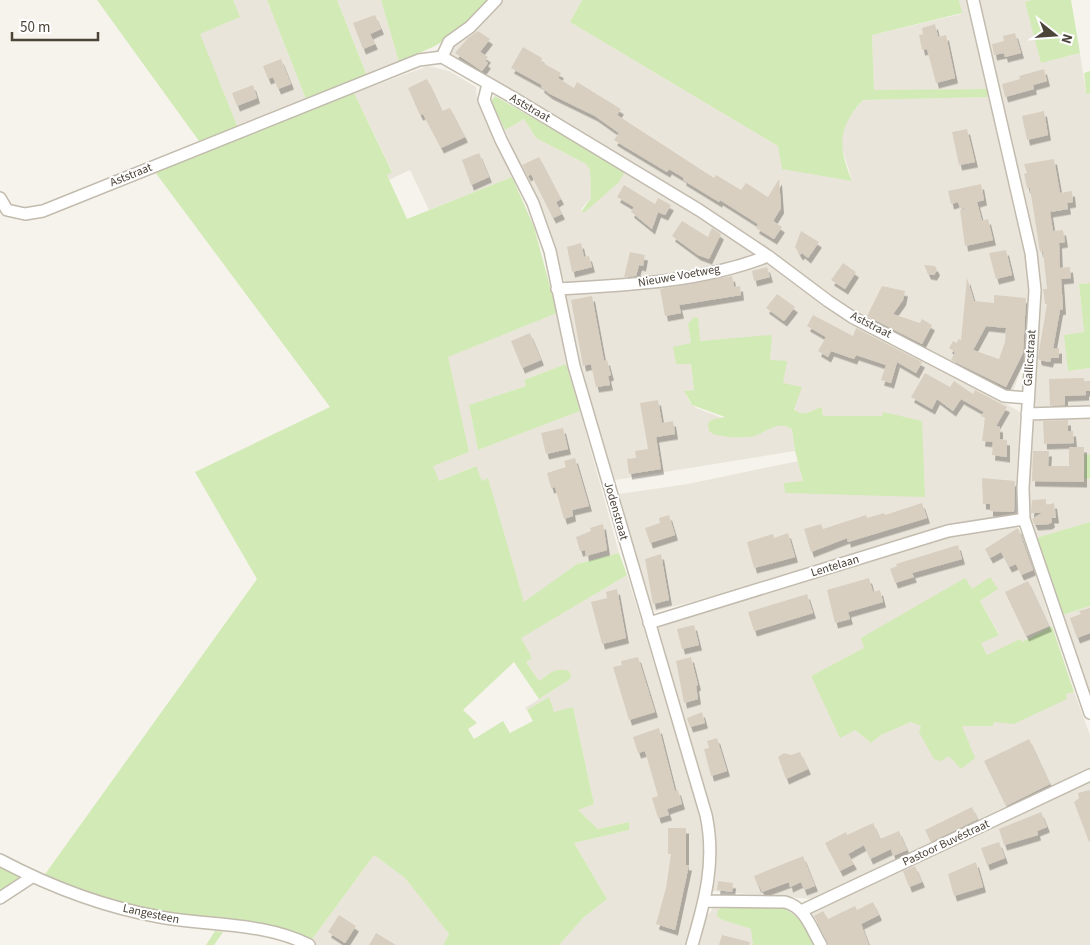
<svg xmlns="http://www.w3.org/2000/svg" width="1090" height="945" viewBox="0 0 1090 945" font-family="'Source Sans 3',sans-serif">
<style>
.residential{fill:#eae5da}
.green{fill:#d2eab5}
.building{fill:#d8cfc1;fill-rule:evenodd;filter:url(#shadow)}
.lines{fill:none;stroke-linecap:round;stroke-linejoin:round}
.minor-casing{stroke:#c2bbae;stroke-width:14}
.minor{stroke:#fff;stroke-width:11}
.labels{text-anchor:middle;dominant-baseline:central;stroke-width:4;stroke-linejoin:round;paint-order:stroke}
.street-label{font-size:12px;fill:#4b4439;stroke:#fff}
</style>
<defs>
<filter id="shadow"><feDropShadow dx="3" dy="5.5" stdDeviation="0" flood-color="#0004"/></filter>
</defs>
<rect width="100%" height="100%" fill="#f6f3ec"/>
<path class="residential" d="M233 0H267L306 99 238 128 199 34 239 17Z
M337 0H381L399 62 367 76Z
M500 0H582L570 22 778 146 852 180 841 145 843 131 848 118 863 100 990 97 1029 257 1031 286 1025 358 1014 389 1010 392 1006 391 859 314 799 274 776 255 680 192 449 57 447 52Z
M959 0H968L988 89 874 91 872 35 961 14Z
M978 0H1032L1026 2 1041 63 1080 53 1086 94 1090 93V283L1079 284 1084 332 1065 335 1068 371 1090 368V408L1039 410 1035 407 1033 401 1039 312Z
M428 66 449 71 476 87 477 101 512 177 429 210 410 170 389 180 387 175 392 171 354 93Z
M524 119 536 138 586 164 590 170 591 198 582 208 581 212 625 171 751 251 752 255 749 258 659 278 566 283 561 275 554 242 505 130Z
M769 263 935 364 1020 412 1015 514 934 530 722 594 656 611 650 607 619 494 688 484 798 461 803 481 925 497 883 413 882 416H823L822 408 801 414 797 413 770 360 772 338 699 341 698 319 688 324 691 343 676 364H691L694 390 684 391 690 403 696 408 762 433 774 425H786L792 429 795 451 615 480 596 423 563 295 567 292Z
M557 313 566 364 524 380 526 386 469 405 478 450 580 411 619 553 577 564 524 603 488 479 482 481 475 466 439 481 432 466 469 452 447 357Z
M1090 417V455L1085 456 1084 479H1090V522L1036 538 1029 518 1028 446 1031 424 1035 418Z
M1015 525 1022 532 1052 626 1022 642 1020 640 987 656 980 643 999 634 980 601 998 589H972L861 638 865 648 811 676 855 730 871 743 881 735 911 722 921 726H993L994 722 1067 698 1066 694 1074 692 1090 735V769L912 855 813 899 711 891 716 841 713 821 656 628 659 623 951 536Z
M627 575 686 767 701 823 705 864 700 897 687 945H559L584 917 607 899 574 843 629 830V822L598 829 577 809 594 804 573 707 554 713 549 697 527 710 525 708 569 680 549 673 539 681 526 662 520 638Z
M1090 606V701L1063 615Z
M1090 781V945H825L810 918 811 911Z
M374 855 405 878 449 934 443 945H315L310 942Z
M724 907 718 910 720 919 752 929 753 945H698L707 916 713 908Z"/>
<path class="green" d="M97 0H233L240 17 200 34 238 128 199 141Z
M267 0H337L367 76 306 99Z
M381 0H491L458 31 435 46 399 62Z
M582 0H959L962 13 872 35 874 90 988 89 990 97 863 100C837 128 838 147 852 181L782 169 778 146 570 22Z
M1032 0H1071L1080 53 1041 63 1025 2Z
M1090 71V93L1086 94 1084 73Z
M354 93 392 172 387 175 407 219 512 177 534 227 557 313 448 357 469 452 433 466 439 481 476 466 482 481 488 478 524 602 577 564 619 553 627 575 521 638 532 658 526 662 539 681C550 673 555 667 569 671L571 675 569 680 539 699 514 662 463 710 477 723 468 729 474 739 503 721 510 733 533 721 527 710 549 697 554 712 573 707 594 804 578 810 598 829 629 822V830L574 843 607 899 584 917 559 945H443L449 934 405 878 374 855 310 942C278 919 232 924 194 918 142 909 92 897 43 877L257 579 195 472 330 407 155 172Z
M495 96 625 171 619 182 585 212H581L591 198 590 170 586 164 536 138 524 119 505 130 491 101Z
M1090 283V368L1068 371 1064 335 1084 332 1079 284Z
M694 317 698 318 700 341 770 335 772 338 770 360 787 361 783 383 802 387 794 409C801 418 813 410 822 407L823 416H882L883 412 922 421 925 497 785 493 784 483 803 481 795 451 792 429C774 418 766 436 748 437 737 438 724 437 713 434L709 431 708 423 711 420 725 417 692 405 684 391 694 390 691 364H676L673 347 691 343 688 324Z
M566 364 580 411 478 450 469 405 526 386 524 380Z
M1085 455H1090V479H1084Z
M1090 522V606L1063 615 1036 538Z
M990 577 998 589 980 601 999 635 981 643 987 655 1020 639 1022 642 1052 626 1074 692 1066 694 1067 699 1014 724 994 722 993 726H962L975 758 961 769 949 756 941 761 934 759 919 732 921 726 911 722 881 735 871 743 855 730 840 738 811 676 864 648 861 638 965 578 972 589Z
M0 866 19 876 17 881 0 893Z
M724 907H780C799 914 805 928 815 945H753L751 929 720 919 717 915 718 910Z
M215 931 223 932 214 945H206Z"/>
<path class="building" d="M375 15 381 29 370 34 375 44 363 49 353 23Z
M935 24 938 37 946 35 955 78 936 83 927 49 922 50 919 35 923 34 922 28Z
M478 31 490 39 480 52 488 57 485 61 488 63 482 71 455 53 468 38Z
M1015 33 1021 53 1005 57 1004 53 994 55 992 44 1004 41 1003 36Z
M523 47 542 58 541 62 561 73 558 78 574 88 577 82 621 109 617 115 714 178 716 175 741 190 746 183 768 197 779 179 781 208 773 221 782 227 774 239 756 228 758 224 720 200 719 202 683 180 684 178 669 169 667 172 622 145 614 140 619 133 595 116 550 94 541 87 542 85 511 68Z
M281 59 291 84 278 89 273 77 268 79 263 66Z
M1044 69 1047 81 1033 85 1034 89 1005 97 1002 84 1020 79 1019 76Z
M427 79 442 111 450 108 465 137 441 148 423 114 420 115 408 88Z
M253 85 257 98 237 106 232 93Z
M1044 111 1048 135 1027 140 1022 116Z
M967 129 975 162 959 165 952 132Z
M479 153 489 177 471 185 462 160Z
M539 157 561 199 556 202 562 214 553 218 531 174 528 176 522 165Z
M1054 159 1060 193 1072 191 1073 202 1067 203 1068 209 1050 212 1053 231 1063 230 1065 242 1059 243 1060 268 1070 267 1071 278 1061 279 1063 309 1060 310 1053 349 1059 348V358H1051L1050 362 1039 360 1038 357 1047 304H1045L1043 289H1047L1043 251 1040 252 1030 188H1027L1024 174 1027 173 1024 164Z
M981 184 984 200 977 202 982 221 988 219 993 240 965 246 960 210 968 209 960 208 958 202 951 204 948 191Z
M624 185 655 204 658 198 671 205 665 215 658 212 652 229 631 212 634 207 617 197Z
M682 221 708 237 712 228 721 234 709 259 698 255 672 236Z
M801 231 819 242 808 258 802 253 800 255 795 247Z
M581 243 584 257 589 256 592 267 572 272 567 247Z
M1006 250 1012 275 996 279 989 253Z
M630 252 645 255 643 266 639 265 636 276 624 277Z
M843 263 856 272 845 289 831 280Z
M924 265 935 266 937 270 934 275 928 274Z
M767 267 770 277 754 281 752 271Z
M732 276 734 287 740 286 741 295 679 305 681 313 665 316 660 289Z
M967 278 974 301 994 303V295L1026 298 1023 353 1006 387 951 360 955 352 949 348 953 341 957 343 958 339 961 340ZM986 326 1006 328 1005 342 999 359 973 350Z
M882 286 905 291 903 300 893 314 920 323 922 319 932 325 922 344 867 316Z
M777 294 795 307 784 321 766 308Z
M592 296 604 361 607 360 611 375 608 376 610 385 596 387 591 364 583 366 571 300Z
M813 315 853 336 856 328 922 362 916 373 897 362 891 383 881 380 886 365 856 355 854 359 831 351 828 357 818 351 826 337 807 326Z
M530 333 541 360 522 368 511 341Z
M925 373 950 387 954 381 973 394 975 390 1007 407 996 426 1000 427V439L1007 440V457L992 455 993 442 982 441 985 418 981 416 984 412 961 399 953 411 937 399 932 409 911 397Z
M1084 378V381H1090V391H1086V395L1065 396V405L1050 406 1049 379Z
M658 400 662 423 673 421 675 434 656 437 661 469 629 474 627 459 636 458 635 451 648 449 640 403Z
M1068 420V431H1073L1074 443 1044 444 1043 421Z
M563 428 568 449 546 454 541 433Z
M1069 447H1084V482L1032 481 1033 451H1049L1048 466H1069Z
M575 458 589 506 572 510 573 516 564 519 555 487 551 488 547 473 566 467 564 461Z
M982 478 1015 481 1014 512 990 511V504H983Z
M1046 499V505L1054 503 1056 518H1051L1052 522 1049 524 1035 525 1032 519 1042 513H1031L1032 500Z
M922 503 927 518 848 542 847 538 811 552 804 529 821 524 823 529 866 515 867 518 884 513 885 515Z
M669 515 675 535 650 543 645 528 660 523 659 518Z
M603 524 607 550 586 556 585 550 580 551 576 537 591 531 590 528Z
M1018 528 1033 570 1021 575 1016 564 1009 567 1001 552 990 558 985 549Z
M788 533 795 557 754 568 747 542 773 534 774 538Z
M958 545 962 559 912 573 914 577 895 583 890 569 897 566 896 564Z
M661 554 669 600 653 604 645 559Z
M869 578 873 592 880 590 883 602 848 612 850 619 835 623 827 590Z
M1028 581 1049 626 1026 636 1005 592Z
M617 589 626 638 602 644 591 602 607 598 606 592Z
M807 594 813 613 754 631 748 612Z
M1090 608V633L1077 638 1070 618 1081 614 1079 611Z
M694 625 699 645 682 649 677 629Z
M638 657 655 712 629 720 613 667 622 665 621 661Z
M691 657 698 685 696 686 698 699 684 703 676 661Z
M702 712 705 723 690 727 687 718Z
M659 728 675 791 678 790 682 804 667 809 669 815 658 818 652 798 658 796 645 751 638 753 633 737Z
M717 738 727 771 711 776 704 749 709 748 707 741Z
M1029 739 1050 784 1006 806 984 761Z
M800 752 808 769 786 779 778 757 784 753 791 755Z
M1090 790V841L1089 842 1074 802 1079 798 1078 793Z
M972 807 978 819 931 842 925 830Z
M1041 812 1047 827 1037 831 1038 835 1004 845 999 829Z
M873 823 880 839 899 831 907 850 893 856 891 849 870 859 864 845 848 854 854 864 840 871 825 843 846 832 847 835Z
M668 828H686V865H689L675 930 656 924 666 888 671 854H668Z
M999 842 1005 858 987 865 981 848Z
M803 856 815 886 804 890 801 882 790 887 789 882 762 892 760 887H758L754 876Z
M976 862 983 887 954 896 948 874Z
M915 866 922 882 909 887 903 871Z
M718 881 733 883 732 892 717 890Z
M873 902 879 915 861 924 869 945H829L814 916 823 911 828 919 855 906 857 910Z
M339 915 356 926 345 943 328 932Z
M376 933 396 945H369Z
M722 935 750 942 749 945H719Z"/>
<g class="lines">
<g class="minor-casing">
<path id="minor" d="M973 0 1031 253 1035 290 1023 488 1024 519 1090 713
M442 57 449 42 470 27 496 0
M488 84 484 100 501 140 533 203 550 251 574 366 706 815C716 861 705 901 692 945
M0 198 7 210 25 214 43 211 419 60 442 57 512 97 699 210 768 256 828 301 852 317 1004 396 1028 398
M557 289C628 285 702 282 768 256
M1027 414 1090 412
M649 623 948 531 1024 519
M0 860C51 887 104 907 160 917 209 926 264 922 309 945
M0 898 32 877
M706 901 785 902C805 907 811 928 821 945
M801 911 1090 775"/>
</g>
<use href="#minor" class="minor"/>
</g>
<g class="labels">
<g class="street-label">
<text transform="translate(530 108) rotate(30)">Aststraat</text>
<text transform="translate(131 175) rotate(-22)">Aststraat</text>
<text transform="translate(679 276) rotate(-10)">Nieuwe Voetweg</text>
<text transform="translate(871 325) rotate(27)">Aststraat</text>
<text transform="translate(1030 358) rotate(-86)">Gallicstraat</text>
<text transform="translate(616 511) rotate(74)">Jodenstraat</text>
<text transform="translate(835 566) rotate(-17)">Lentelaan</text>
<text transform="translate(946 843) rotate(-25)">Pastoor Buvéstraat</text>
<text transform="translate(151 914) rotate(12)">Langesteen</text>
</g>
</g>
<g transform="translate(1055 35) rotate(107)" stroke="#ffffff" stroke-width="4" paint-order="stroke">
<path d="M0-4L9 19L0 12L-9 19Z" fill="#4b4439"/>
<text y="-8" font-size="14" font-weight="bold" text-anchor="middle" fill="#4b4439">N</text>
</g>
<path d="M12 32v8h86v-8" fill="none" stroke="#4b4439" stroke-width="2.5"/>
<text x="20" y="32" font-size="15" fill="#4b4439" stroke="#ffffff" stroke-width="4" paint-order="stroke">50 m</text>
</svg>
